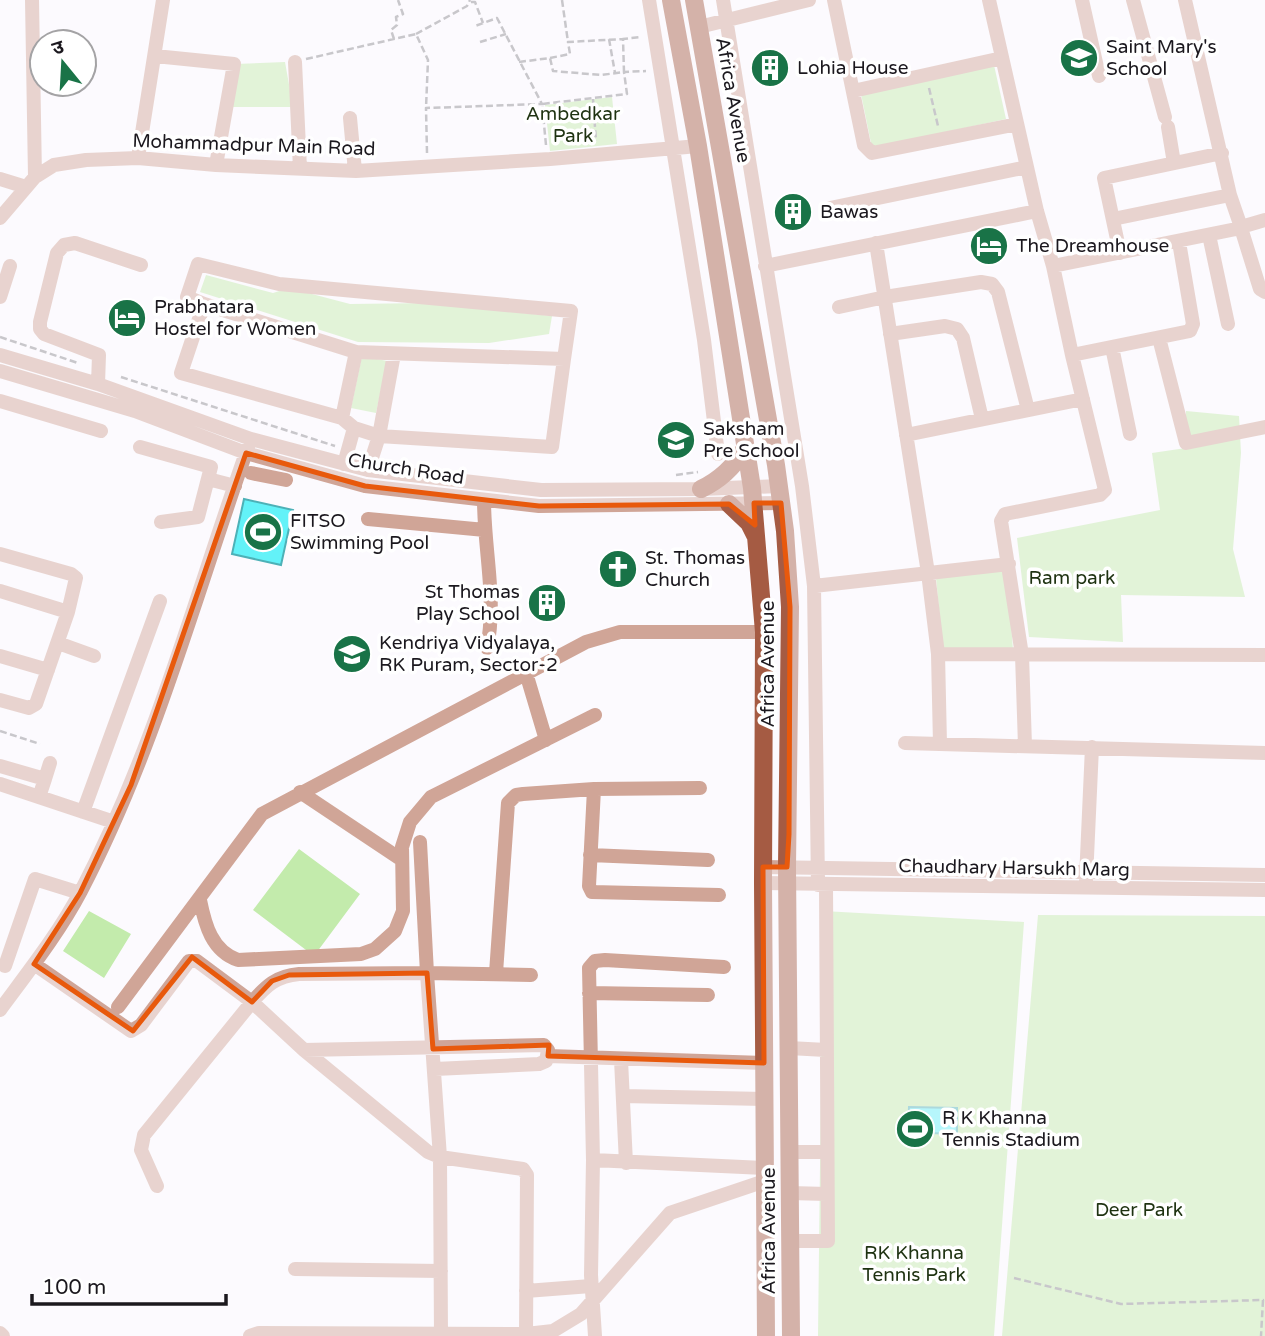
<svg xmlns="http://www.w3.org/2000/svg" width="1265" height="1336" viewBox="0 0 1265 1336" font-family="'Varela Round','Noto Sans Devanagari',sans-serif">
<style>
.green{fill:#c3ebac}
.water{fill:#63f2f8;stroke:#4db1b7;stroke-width:2}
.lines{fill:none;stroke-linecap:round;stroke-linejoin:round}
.path{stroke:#8b898e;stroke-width:2.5;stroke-dasharray:7 3.5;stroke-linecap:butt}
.minor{stroke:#d0a597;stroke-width:14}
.major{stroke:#a55b43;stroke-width:18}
.marked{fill:none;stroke:#e8590c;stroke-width:5;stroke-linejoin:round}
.labels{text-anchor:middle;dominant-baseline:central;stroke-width:7;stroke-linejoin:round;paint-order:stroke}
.poi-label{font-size:19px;fill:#1b181e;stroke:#fff;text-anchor:start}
.street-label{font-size:19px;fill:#1b181e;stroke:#fff}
.park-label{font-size:19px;fill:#1e3211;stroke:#fff}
</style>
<rect width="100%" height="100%" fill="#fcfafe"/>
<path class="green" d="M285 62 293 107H229L235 64Z
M994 65 1006 119 872 148 861 94Z
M612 97 617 144 550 151 545 105Z
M206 275 273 293 289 288 350 304 428 303 552 316 549 334 489 343 358 342 200 292Z
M362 356 387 361 376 413 351 408Z
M1186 411 1239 416 1241 453 1233 549 1245 597 1121 595 1123 642 1029 637 1017 538 1160 510 1152 453 1186 448Z
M1007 569 1013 650H943L936 578Z
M299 849 360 894 314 956 253 910Z
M89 911 131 934 104 978 63 951Z
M823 911 1024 922 994 1336H818Z
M1038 915 1265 916V1336H1002Z"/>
<path class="water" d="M244 499 293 510 281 565 232 554Z
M909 1107 957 1108V1134L929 1133 924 1138 917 1137 914 1132 908 1131Z"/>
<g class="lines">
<path class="path" d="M562 0 568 42
M471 2H475L483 23
M416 34 467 6 470 0
M394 39 391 30 397 25 396 17 403 14 398 0
M609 39 615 73
M480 42 506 34
M550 58 570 54 568 42 623 39
M306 59 416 34 428 60 426 108
M519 62 550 58 553 71 601 75 624 72 623 39 641 37
M929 88 938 126
M593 99 596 141
M546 145 542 104 627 94 624 72 646 71
M427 153 426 108 542 104 497 18 475 26
M0 337 78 363
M121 377 335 446
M676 475 698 472
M0 731 40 744
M1014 1278 1121 1304 1263 1300 1261 1336"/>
<path class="minor" d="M32 0 35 177
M649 0 704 340 718 454
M723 0 802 486 814 586 818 885
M834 0 864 145 872 153 1017 124
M989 0 1037 211 1053 266 1241 228V227L1265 220
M1082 0 1099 76
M1133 0 1165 117
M1185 0 1230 195 1241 227
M699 27 809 0
M155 56 234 64 216 165
M295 62 300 169
M853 91 1002 58
M350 118 355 171
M1168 127 1174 163
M138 158 163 0
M0 179 26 187
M830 208 1027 167
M0 218 35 177 54 165 86 160 138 158 216 165 356 171 550 159 698 146
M1113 219 1230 195
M1241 228 1260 289 1265 292
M1209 235 1228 324
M876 243 928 573 938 654 940 744
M1120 253 1104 178 1222 153
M765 266 1037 211
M0 297 10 266
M204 304 181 373 342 418 356 352
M839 307 885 297 981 282 992 284 998 292 1028 410
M890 334 945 326 957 329 963 338 982 419
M1159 338 1186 443 1265 427
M1112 347 1130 434
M0 355 98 384 251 439 368 470 541 490 701 489 779 486
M1072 355 1190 331 1193 324 1179 242
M0 371 135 411 246 453 365 486 539 506 781 503
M98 384 99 355 44 334 40 329V322L57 253 64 245 75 243 141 265
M0 401 101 431
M342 418 354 428 379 436 552 447 564 359 356 352 204 304 187 297 198 264 279 284 571 311 564 359
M906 435 1083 399
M140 447 211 467 198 517 161 522
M344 464 354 428
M368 470 379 436 394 354
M251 473 286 480
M208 479 235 486
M484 500C484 550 497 599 487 648
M368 519 485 530
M0 554 71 574 76 578 68 612 36 704 29 708 0 700
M814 586 1009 564
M0 591 68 612
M58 643 94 656
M938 654 1265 655
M0 656 48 670
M526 673 546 740
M905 743 1265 753
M1025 746 1022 655 1001 521 1005 514 1100 495 1105 490 1072 355 1053 266
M0 766 45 779 39 797
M45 779 50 763
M0 784 114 822
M594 789 589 886 592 892 719 895
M300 792 402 860
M83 812 160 601
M420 842 427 973 440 1157 441 1336
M590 855 708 860
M763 867 1265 875
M1086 879 1092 747
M763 883 1265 890
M200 900C205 925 212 951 238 960L361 954 375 949 395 931 403 911 402 847 410 822 431 797 595 715
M34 964 131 1031 141 1025 189 961H197L252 1002 304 1050 428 1152 440 1157 523 1169 527 1175 526 1334
M5 966 35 879 80 893
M496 973 508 803 516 795 523 794 594 789 700 788
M589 993 708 995
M118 1007 262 814 586 642 620 632H764
M0 1010C28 972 59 933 81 891 155 749 195 596 248 447
M789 1048 826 1050
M304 1050 544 1045 548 1050 546 1061 539 1064 435 1069
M548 1056 764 1063
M621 1060 626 1163
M623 1096 765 1099
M790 1152H827
M593 1160 765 1168
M157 1186 141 1150 144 1135 252 1002C266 986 276 976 299 974L427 973 531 975
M790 1193 827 1194
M790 1241H828L826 885
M295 1269 441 1271
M526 1291 591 1286
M0 1333 3 1336
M250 1336 259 1333 526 1334 553 1331 581 1314 670 1213 765 1181
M595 1336 591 1275 593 1160 589 968 595 961 605 960 724 967"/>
<path class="major" d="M671 0 698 146 752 488 764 632 763 883 766 1336
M694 0 776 465 785 531 790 607 787 867 791 1336
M701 489C720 480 733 468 744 450
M729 504 749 523 755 535"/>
</g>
<path d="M0 0H1265V1336H0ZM246 453 365 486 539 506 729 504 755 525 754 503H781L790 607 789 834 787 867H763L764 1063 548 1056 549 1045 433 1049 427 973 289 975 272 981 252 1002 192 957 133 1031 34 964 80 893 131 785Z" fill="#fcfafe" fill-opacity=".55" fill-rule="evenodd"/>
<path class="marked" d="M246 453 365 486 539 506 729 504 755 525 754 503H781L790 607 789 834 787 867H763L764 1063 548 1056 549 1045 433 1049 427 973 289 975 272 981 252 1002 192 957 133 1031 34 964 80 893 131 785Z"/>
<defs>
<g id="school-disc" transform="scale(2.0125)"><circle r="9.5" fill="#197347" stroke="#fff"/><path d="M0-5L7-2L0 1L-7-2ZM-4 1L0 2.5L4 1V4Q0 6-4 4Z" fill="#fff"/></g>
<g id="building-disc" transform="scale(2.0125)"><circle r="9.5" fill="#197347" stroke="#fff"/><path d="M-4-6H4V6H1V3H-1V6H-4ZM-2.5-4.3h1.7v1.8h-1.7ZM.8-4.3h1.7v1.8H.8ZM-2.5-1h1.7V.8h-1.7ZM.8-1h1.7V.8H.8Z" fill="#fff"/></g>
<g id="hotel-disc" transform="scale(2.0125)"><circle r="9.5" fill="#197347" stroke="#fff"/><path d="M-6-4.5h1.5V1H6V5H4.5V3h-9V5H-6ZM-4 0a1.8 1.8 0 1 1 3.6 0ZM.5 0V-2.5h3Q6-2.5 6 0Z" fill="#fff"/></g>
<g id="stadium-disc" transform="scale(2.0125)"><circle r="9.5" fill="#197347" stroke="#fff"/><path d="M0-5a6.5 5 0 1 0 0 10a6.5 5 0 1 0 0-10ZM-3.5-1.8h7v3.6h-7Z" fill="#fff"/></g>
<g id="church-disc" transform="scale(2.0125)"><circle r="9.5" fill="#197347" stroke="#fff"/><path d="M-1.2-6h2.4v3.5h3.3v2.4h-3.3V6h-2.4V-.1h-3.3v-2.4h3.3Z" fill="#fff"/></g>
</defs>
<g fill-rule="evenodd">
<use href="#school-disc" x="1079" y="58"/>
<use href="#building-disc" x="770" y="68"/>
<use href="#building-disc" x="793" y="212"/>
<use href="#hotel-disc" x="989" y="246"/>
<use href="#hotel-disc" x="127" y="318"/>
<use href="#school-disc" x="676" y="440"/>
<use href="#stadium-disc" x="263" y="532"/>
<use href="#church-disc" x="618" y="569"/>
<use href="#building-disc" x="547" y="603"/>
<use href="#school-disc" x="352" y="654"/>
<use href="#stadium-disc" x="915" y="1129"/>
</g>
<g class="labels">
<g class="poi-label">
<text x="1106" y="47">Saint Mary's<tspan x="1106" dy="22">School</tspan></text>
<text x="797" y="68">Lohia House</text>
<text x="820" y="212">Bawas</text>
<text x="1016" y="246">The Dreamhouse</text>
<text x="154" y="307">Prabhatara<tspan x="154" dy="22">Hostel for Women</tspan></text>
<text x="703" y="429">Saksham<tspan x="703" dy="22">Pre School</tspan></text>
<text x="290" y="521">FITSO<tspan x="290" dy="22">Swimming Pool</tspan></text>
<text x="645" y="558">St. Thomas<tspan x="645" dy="22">Church</tspan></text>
<text x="520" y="592" text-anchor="end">St Thomas<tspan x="520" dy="22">Play School</tspan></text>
<text x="379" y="643">Kendriya Vidyalaya,<tspan x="379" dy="22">RK Puram, Sector-2</tspan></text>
<text x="942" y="1118">R K Khanna<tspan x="942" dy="22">Tennis Stadium</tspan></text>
</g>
<g class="street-label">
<text transform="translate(733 100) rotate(80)">Africa Avenue</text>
<text transform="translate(254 145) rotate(2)">Mohammadpur Main Road</text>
<text transform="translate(406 469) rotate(9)">Church Road</text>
<text transform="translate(768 664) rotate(-90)">Africa Avenue</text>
<text transform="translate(1014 868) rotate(1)">Chaudhary Harsukh Marg</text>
<text transform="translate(769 1231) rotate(-90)">Africa Avenue</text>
</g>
<g class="park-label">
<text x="573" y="114">Ambedkar<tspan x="573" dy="22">Park</tspan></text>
<text x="1072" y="578">Ram park</text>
<text x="1139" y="1210">Deer Park</text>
<text x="914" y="1253">RK Khanna<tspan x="914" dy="22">Tennis Park</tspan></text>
</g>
</g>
<g transform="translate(63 63) rotate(342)"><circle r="33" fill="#ffffff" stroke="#a4a3a5" stroke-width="2"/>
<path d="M0-5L12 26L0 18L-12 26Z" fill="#197347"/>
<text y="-10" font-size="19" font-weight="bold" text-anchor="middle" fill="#1b181e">उ</text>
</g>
<path d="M32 1294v10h194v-10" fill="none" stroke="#1b181e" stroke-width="3.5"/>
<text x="42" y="1294" font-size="21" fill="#1b181e" stroke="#ffffff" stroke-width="5" paint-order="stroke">100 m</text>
</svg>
